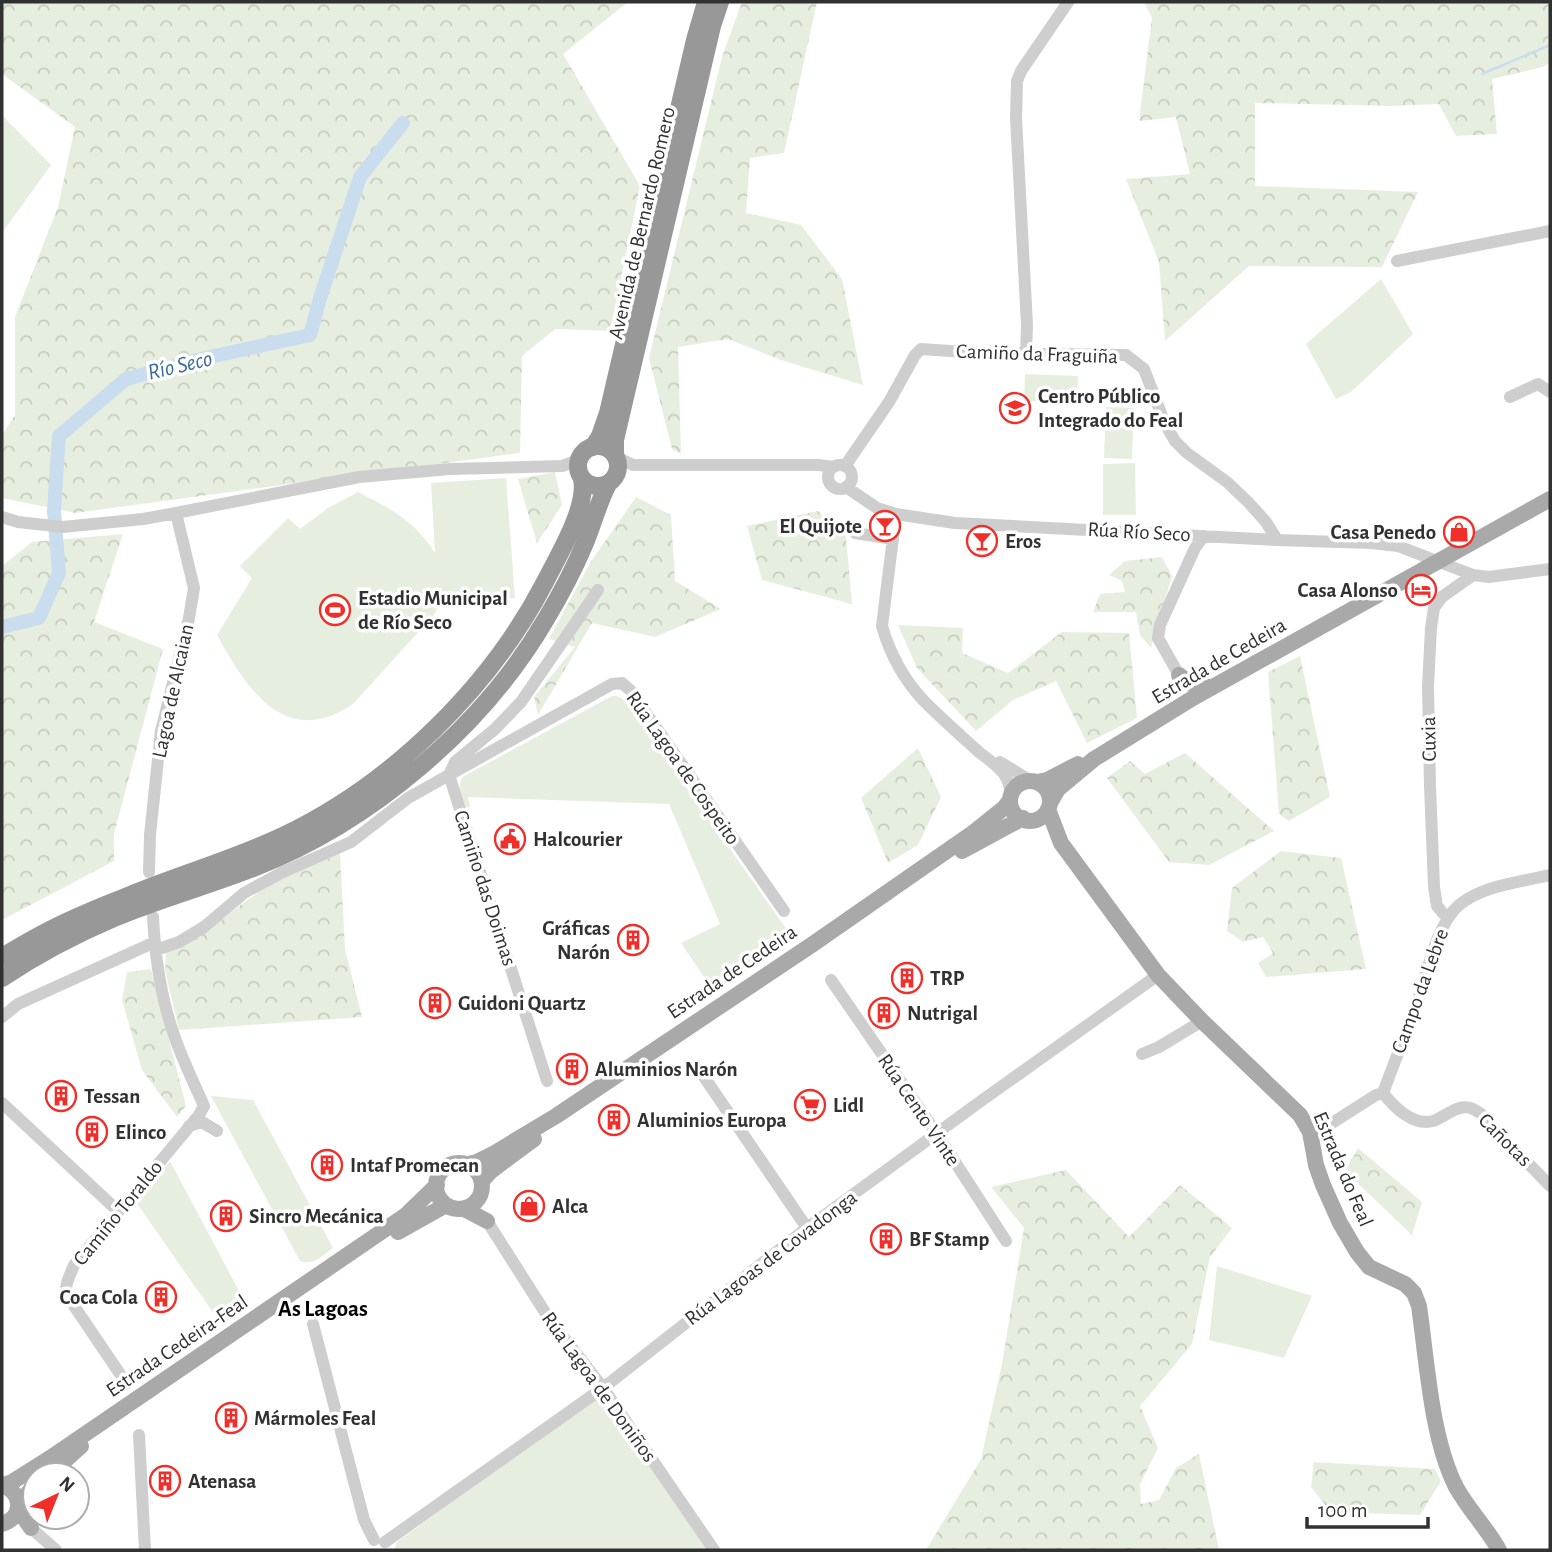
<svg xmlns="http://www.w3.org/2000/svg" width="1552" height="1552" viewBox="0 0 1552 1552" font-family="'Alegreya Sans',sans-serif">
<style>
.green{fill:#e6efdf}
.forest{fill:url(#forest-crowns)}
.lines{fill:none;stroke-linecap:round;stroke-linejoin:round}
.stream{stroke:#caddef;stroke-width:2.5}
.river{stroke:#caddef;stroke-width:14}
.minor{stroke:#cecece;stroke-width:12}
.major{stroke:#a9a9a9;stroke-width:16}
.highway{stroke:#989898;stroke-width:18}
.labels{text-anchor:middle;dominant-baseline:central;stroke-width:7;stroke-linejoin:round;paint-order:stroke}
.street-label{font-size:21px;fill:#313131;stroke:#fff}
.poi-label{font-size:21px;font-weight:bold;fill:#313131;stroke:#fff;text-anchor:start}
.water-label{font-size:23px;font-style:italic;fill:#386b9a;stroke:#fff}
.neighbourhood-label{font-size:23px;font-weight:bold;fill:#000;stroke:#fff}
</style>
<defs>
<pattern id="forest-crowns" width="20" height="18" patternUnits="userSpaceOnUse" patternTransform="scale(1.75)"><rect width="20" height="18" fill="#e6efdf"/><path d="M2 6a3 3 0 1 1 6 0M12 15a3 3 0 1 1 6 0" fill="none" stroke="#c6cdc0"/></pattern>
</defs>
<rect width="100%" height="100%" fill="#fff"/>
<path class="green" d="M2 115 51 165 2 233Z
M1381 279 1413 334 1351 392 1336 399 1306 344Z
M1025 374 1078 376 1077 403 1024 401Z
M1106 407 1134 408 1132 459 1104 458Z
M1135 463 1136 515H1103V464Z
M506 478 515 598 441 603 433 616 353 704C286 750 246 689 217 635L252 578 240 566 288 518 300 529 328 508 358 492C391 509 414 520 435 553L431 483Z
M612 696H617L625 700 787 930V941L785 945 714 992 681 943 720 924 669 804 468 797 470 807H466C462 797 455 785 464 776Z
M211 1096 253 1100 333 1248C322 1256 313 1266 300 1261Z
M170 1161 247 1306 221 1324 136 1202Z
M1217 1266 1312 1296 1284 1358 1209 1340Z
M597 1399 607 1402 707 1550H394L397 1542 592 1400Z"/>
<path class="forest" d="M2 2H628L563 54 640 186 610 331 555 329 522 356 520 453 75 513 2 498V435L15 415V317L58 207 75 127 2 74Z
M742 2H817L784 153 750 158 746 213 801 225 842 279 863 385 781 360 728 339 678 347 681 454 672 449 649 358 722 57Z
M1144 2H1550V63L1543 67 1492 79 1497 134 1456 136 1439 104 1391 106 1255 103V186L1418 192 1382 267 1249 266 1165 341 1159 262 1126 179 1190 174 1176 117 1139 121 1152 18Z
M555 472 562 505 537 543 518 479Z
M636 497 671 515 675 581 721 609 655 637 592 623 538 715 534 697 575 647 549 639 590 563Z
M818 511 846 537 852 604 762 580 747 526Z
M123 534 94 622 163 649 114 834V861L2 920V566L32 542Z
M1162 557 1172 576 1151 648 1140 635 1136 612H1093L1100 594 1125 592 1122 581 1109 575 1125 561Z
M898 625 963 628 962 653 1008 673 1062 632 1129 633 1137 718 1087 743 1056 681 1013 700 976 731 917 668Z
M1300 656 1330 797 1289 821 1279 814 1268 672Z
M918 748 941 797 918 845 888 863 861 798Z
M1185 753 1274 831 1209 865 1169 862 1107 778 1130 761 1145 774Z
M1281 851 1341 858 1366 969 1266 977 1258 963 1273 953 1263 937 1243 942 1227 931 1232 888Z
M340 852 345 949 362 1017 179 1030 165 970 166 952 199 937 247 900 285 876Z
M151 969 186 1106 177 1117 142 1070 122 1000 127 972Z
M1358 1148 1422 1202 1412 1235 1345 1171Z
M1066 1170 1129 1237 1180 1185 1232 1228 1210 1257 1192 1344 1140 1406 1158 1448 1140 1484 1141 1504 1159 1500 1176 1468 1199 1454 1219 1550H926L981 1459 1002 1364 1024 1228 991 1187Z
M1314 1462 1435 1469 1441 1481 1420 1515 1331 1512 1311 1487Z"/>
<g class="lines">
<path class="stream" d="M1482 74 1550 45"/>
<path class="river" d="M2 627 39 618 59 573 54 511 59 436 126 379 205 358 310 335 321 295 360 177 403 123"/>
<path class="minor" d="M1397 261 1550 231
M1026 354 1027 325 1016 118 1017 81 1021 71 1068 2
M1510 397 1538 384 1550 392
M616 457 633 465H819L833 467
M828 477a12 12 0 1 1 24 0a12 12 0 1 1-24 0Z
M845 466 889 402 915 355 921 349 979 353 1126 355 1144 369 1165 424 1175 441 1187 453 1227 482 1249 503 1266 522 1277 540
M846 487 877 508 896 514 955 523 1277 540 1371 543 1398 546 1473 575 1489 577 1550 569
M896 514 882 626C890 654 905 681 924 701 942 719 961 736 980 753 988 759 998 766 1004 774 1009 781 1010 787 1011 794
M2 517 18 522 63 527 143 519 176 513 359 477 450 469 562 466 573 462 580 457
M855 533 893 539
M1179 675 1158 638 1160 625 1195 548 1204 536
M1000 762 1031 781
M149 872 150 835 161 731 189 618 194 588 176 513
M1447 918 1437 906 1434 887 1430 786 1428 686 1431 628 1434 608 1442 597 1473 575
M156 950 179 942 204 927 244 893 283 872 351 842 408 798 449 775 455 762 495 729 521 702 598 590
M831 980 937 1134 1006 1241
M2 1017 18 1004 155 942
M1142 1054 1159 1047 1202 1021
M700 1071 807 1228
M547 1081 449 775 612 684 622 683 630 690 784 911
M1383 1093C1394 1107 1413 1126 1433 1121 1446 1117 1458 1102 1473 1109 1485 1114 1491 1126 1500 1135 1517 1152 1534 1169 1550 1186
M2 1103 118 1211
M189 1126 202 1122 217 1131
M1310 1132H1318L1376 1095 1383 1093C1394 1063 1406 1033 1417 1003 1427 974 1436 925 1459 905 1483 885 1521 882 1550 875
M487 1221 548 1317 603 1388 714 1550
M313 1324 364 1520 374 1540
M120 1374 68 1297C63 1286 70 1276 74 1265L199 1115 204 1106C194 1083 182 1059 174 1035 161 998 155 956 153 917
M139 1435 145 1550
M31 1528 56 1550
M385 1542 603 1388 807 1228 981 1101 1158 975"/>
<path class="major" d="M1179 675C1191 685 1195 687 1211 687
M1010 801a20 20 0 1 1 40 0a20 20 0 1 1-40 0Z
M1037 782 1047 780 1078 764
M1050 803 1058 789 1094 759 1193 698 1550 499
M1048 809 1061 843 1158 975 1202 1021 1300 1115 1310 1132 1316 1165 1323 1185 1340 1223 1357 1252 1369 1267 1405 1284 1414 1293 1419 1306C1427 1361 1431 1438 1456 1487 1468 1509 1487 1528 1499 1550
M962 851 1023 818
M436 1186a23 23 0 1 1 46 0a23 23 0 1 1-46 0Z
M468 1164 477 1162 493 1154 556 1116 813 944 974 832 1004 808 1010 800
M482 1181 491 1171 534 1139
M464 1209 487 1221
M398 1232 446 1205
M49 1475 81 1446
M2 1485C23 1493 24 1517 2 1524
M3 1485 12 1482 50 1458 406 1215 437 1185
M18 1503 35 1486
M18 1509 31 1528"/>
<path class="highway" d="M578 466a20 20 0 1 1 40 0a20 20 0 1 1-40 0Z
M593 447 600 436 608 413 695 40 706 2
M615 455V440L712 26 720 2
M2 957C17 948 32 939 48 931 74 917 103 906 130 895 181 874 234 859 283 836 392 784 490 688 545 582 558 556 588 507 582 479
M2 978C38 954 74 935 114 918 159 899 207 886 253 868 370 823 483 727 546 619 561 594 574 569 585 543 593 524 598 503 608 484"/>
</g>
<defs>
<g id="school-ring" transform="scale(1.575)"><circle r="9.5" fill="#fff" stroke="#f12f2a" stroke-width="1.5"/><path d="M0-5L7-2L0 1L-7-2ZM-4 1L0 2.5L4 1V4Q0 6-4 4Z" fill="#f12f2a"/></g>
<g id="bar-ring" transform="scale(1.575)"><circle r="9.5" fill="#fff" stroke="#f12f2a" stroke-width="1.5"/><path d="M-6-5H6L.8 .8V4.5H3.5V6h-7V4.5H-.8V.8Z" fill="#f12f2a"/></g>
<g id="shop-ring" transform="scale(1.575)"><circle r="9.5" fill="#fff" stroke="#f12f2a" stroke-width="1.5"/><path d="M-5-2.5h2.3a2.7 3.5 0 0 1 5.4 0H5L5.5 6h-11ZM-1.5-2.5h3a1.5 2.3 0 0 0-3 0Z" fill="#f12f2a"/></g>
<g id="hotel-ring" transform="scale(1.575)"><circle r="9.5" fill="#fff" stroke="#f12f2a" stroke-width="1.5"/><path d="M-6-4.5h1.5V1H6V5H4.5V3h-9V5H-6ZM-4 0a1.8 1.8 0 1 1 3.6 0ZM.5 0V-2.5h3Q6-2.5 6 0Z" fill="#f12f2a"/></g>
<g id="stadium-ring" transform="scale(1.575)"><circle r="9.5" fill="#fff" stroke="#f12f2a" stroke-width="1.5"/><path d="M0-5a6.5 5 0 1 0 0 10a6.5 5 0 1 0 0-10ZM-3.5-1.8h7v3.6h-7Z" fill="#f12f2a"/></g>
<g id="civic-ring" transform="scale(1.575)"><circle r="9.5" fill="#fff" stroke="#f12f2a" stroke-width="1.5"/><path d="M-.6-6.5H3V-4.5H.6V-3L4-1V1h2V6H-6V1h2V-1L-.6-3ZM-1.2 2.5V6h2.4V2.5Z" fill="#f12f2a"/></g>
<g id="building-ring" transform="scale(1.575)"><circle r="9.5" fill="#fff" stroke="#f12f2a" stroke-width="1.5"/><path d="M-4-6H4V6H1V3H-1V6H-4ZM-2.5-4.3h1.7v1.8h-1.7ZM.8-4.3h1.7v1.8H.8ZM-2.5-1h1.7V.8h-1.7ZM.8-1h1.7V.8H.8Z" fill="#f12f2a"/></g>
<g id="supermarket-ring" transform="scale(1.575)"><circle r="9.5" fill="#fff" stroke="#f12f2a" stroke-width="1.5"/><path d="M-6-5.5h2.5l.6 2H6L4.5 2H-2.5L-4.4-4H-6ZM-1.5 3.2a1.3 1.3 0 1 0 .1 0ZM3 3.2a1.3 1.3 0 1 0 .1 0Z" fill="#f12f2a"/></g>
</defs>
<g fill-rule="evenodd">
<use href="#school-ring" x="1015" y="408"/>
<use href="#bar-ring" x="885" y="526"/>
<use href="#shop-ring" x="1459" y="532"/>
<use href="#bar-ring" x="982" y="541"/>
<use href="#hotel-ring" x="1421" y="590"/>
<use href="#stadium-ring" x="335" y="610"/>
<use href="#civic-ring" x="510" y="839"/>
<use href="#building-ring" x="633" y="940"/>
<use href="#building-ring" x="907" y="978"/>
<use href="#building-ring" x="435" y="1003"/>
<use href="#building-ring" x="884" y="1013"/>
<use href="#building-ring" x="572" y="1069"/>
<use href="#building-ring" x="61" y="1096"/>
<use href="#supermarket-ring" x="810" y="1105"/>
<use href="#building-ring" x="614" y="1120"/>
<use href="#building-ring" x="92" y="1132"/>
<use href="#building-ring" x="327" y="1165"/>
<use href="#shop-ring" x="529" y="1206"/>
<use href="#building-ring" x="226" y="1216"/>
<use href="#building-ring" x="886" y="1239"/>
<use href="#building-ring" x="161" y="1297"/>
<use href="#building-ring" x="231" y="1418"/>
<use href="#building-ring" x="165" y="1481"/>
</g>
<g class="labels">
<g class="street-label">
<text transform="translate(642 223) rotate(-77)">Avenida de Bernardo Romero</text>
<text transform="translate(1037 354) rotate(2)">Camiño da Fraguiña</text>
<text transform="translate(1139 532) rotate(3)">Rúa Río Seco</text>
<text transform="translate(1219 661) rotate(-30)">Estrada de Cedeira</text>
<text transform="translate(173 691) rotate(-78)">Lagoa de Alcaian</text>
<text transform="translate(1429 739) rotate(-91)">Cuxia</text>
<text transform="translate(683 768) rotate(55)">Rúa Lagoa de Cospeito</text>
<text transform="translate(485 888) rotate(72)">Camiño das Doimas</text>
<text transform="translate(732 972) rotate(-34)">Estrada de Cedeira</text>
<text transform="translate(1420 991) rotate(-70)">Campo da Lebre</text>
<text transform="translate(919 1110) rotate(56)">Rúa Cento Vinte</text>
<text transform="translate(1505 1140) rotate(45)">Cañotas</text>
<text transform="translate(1343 1169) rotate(67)">Estrada do Feal</text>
<text transform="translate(118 1213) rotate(-51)">Camiño Toraldo</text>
<text transform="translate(771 1258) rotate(-37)">Rúa Lagoas de Covadonga</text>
<text transform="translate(177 1346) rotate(-34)">Estrada Cedeira-Feal</text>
<text transform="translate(599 1387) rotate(54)">Rúa Lagoa de Doniños</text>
</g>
<g class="poi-label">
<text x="1038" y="396">Centro Público<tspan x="1038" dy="24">Integrado do Feal</tspan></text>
<text x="862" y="526" text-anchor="end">El Quijote</text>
<text x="1436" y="532" text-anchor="end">Casa Penedo</text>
<text x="1005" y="541">Eros</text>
<text x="1398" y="590" text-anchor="end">Casa Alonso</text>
<text x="358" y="598">Estadio Municipal<tspan x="358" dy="24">de Río Seco</tspan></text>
<text x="533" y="839">Halcourier</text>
<text x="610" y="928" text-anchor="end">Gráficas<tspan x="610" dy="24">Narón</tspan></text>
<text x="930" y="978">TRP</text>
<text x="458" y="1003">Guidoni Quartz</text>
<text x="907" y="1013">Nutrigal</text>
<text x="595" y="1069">Aluminios Narón</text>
<text x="84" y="1096">Tessan</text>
<text x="833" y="1105">Lidl</text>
<text x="637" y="1120">Aluminios Europa</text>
<text x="115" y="1132">Elinco</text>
<text x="350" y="1165">Intaf Promecan</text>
<text x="552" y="1206">Alca</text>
<text x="249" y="1216">Sincro Mecánica</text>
<text x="909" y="1239">BF Stamp</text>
<text x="138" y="1297" text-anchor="end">Coca Cola</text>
<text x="254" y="1418">Mármoles Feal</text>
<text x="188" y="1481">Atenasa</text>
</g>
<g class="water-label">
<text transform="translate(180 366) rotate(-13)">Río Seco</text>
</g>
<g class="neighbourhood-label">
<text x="323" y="1309">As Lagoas</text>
</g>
</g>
<rect width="1552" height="1552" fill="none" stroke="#313131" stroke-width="7"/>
<g transform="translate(56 1496) rotate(43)"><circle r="33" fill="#ffffff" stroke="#adadad" stroke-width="2"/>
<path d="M0-5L12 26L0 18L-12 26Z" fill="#f12f2a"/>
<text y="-10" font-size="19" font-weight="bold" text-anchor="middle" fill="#313131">N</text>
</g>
<path d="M1307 1517v10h121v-10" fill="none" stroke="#313131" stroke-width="3.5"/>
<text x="1318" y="1517" font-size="21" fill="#313131" stroke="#ffffff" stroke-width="5" paint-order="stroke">100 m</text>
</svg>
